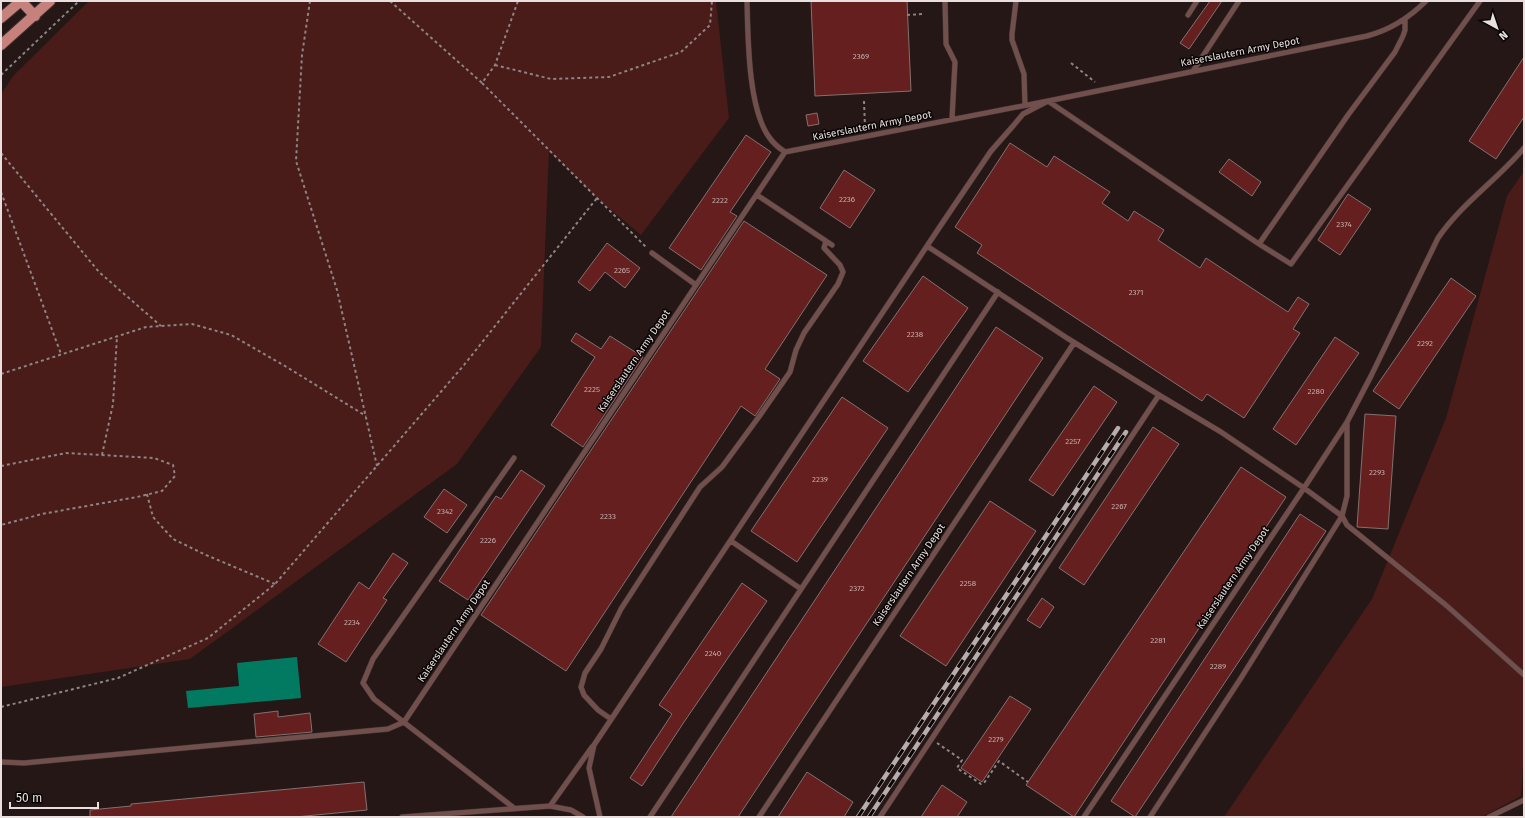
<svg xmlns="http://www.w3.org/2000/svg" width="1525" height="818" viewBox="0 0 1525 818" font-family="'Fira Sans',sans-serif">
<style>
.green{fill:#491b19}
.water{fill:#027a61}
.building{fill:#641f1e;stroke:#827270}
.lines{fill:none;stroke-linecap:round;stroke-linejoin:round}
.service-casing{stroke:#3f3332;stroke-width:6}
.primary-casing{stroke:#3f3332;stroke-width:12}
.path{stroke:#8e8483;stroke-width:2;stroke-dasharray:3 3;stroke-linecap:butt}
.service{stroke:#704f4c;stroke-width:5}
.primary{stroke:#c6817c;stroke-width:10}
.rail-casing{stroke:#b7adac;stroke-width:4.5}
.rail{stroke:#090505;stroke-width:3;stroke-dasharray:9;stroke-linecap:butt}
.labels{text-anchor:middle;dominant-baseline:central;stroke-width:3;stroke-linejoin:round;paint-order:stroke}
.number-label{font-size:8px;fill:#c7afae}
.street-label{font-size:10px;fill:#e8dfde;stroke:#090505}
</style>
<rect width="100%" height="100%" fill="#241716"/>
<path class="green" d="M89 1H716L729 118 641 235 597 198 549 151 541 347 457 464 190 659 1 687V94L14 75Z
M1524 171V750L1521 796 1482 817H1224L1372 599 1446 418 1507 196Z"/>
<path class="water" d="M297 657 301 698 188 708 186 691 239 686 237 663Z"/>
<path class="building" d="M811 1H907L911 91 815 96Z
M1210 1H1222L1189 49 1180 43Z
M1524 57V117L1496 159 1469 141Z
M817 113 819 124 808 126 806 115Z
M746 135 771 152 730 212 737 216 701 270 669 248Z
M1010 143 1047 167 1054 156 1110 192 1102 203 1128 221 1134 211 1164 230 1158 240 1200 268 1206 258 1288 312 1298 297 1309 304 1293 329 1300 333 1244 418 1207 394 1202 401 977 253 982 245 955 227Z
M1229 159 1261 182 1252 196 1219 172Z
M844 170 875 190 850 228 820 208Z
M1348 194 1371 209 1340 255 1318 240Z
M744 221 827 275 765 369 780 379 755 416 741 406 566 671 481 615Z
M607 243 640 268 625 288 605 272 590 291 578 282Z
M923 276 968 308 908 392 863 361Z
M1451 278 1476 296 1399 409 1373 391Z
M996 327 1043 358 738 817H671Z
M576 333 601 349 610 336 643 357 583 447 551 425 595 357 571 341Z
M1335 337 1359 353 1296 445 1273 429Z
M1094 386 1117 402 1053 496 1029 480Z
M842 397 888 428 797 562 751 531Z
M1365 414 1396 416 1388 529 1357 527Z
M1153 427 1179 444 1084 585 1059 568Z
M1241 467 1286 497 1074 817 1026 785Z
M521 470 545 486 468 600 439 581 496 496 501 499Z
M444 489 467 505 447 533 424 517Z
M990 501 1036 531 946 666 900 636Z
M1300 514 1326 531 1135 817 1111 801Z
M393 553 408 563 383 598 387 600 346 662 318 644 359 582 369 589Z
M742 583 767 601 684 722 642 786 630 778 672 714 659 705Z
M1042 598 1054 607 1040 628 1027 620Z
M1010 696 1031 709 982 782 961 768Z
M278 711V717L310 713 312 732 256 737 254 714Z
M807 772 853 802 844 817H778Z
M364 782 367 810 295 817H90V810L131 806V804Z
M942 785 967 802 957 817H921Z"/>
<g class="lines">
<g class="service-casing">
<path id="service" d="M747 1C748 38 748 108 769 137 773 143 779 148 785 152
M945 1 946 44 955 62 952 119
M1016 1 1012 34V40L1024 74 1025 105
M1188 15 1197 1
M1405 19V30L1403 36 1395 52 1348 115 1259 244 1291 264 1480 1
M1193 71 1239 1
M757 195 832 245
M927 246 1067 338 1159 395 1221 432 1304 488 1342 516 1347 525 1447 606 1524 675
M652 253 696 285
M514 458 373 659 363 683 374 699 514 808
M731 541 801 589
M611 719 598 710 584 695 581 687 585 673 601 649 621 609 700 487 722 467 758 418 790 372 796 350 804 333 838 284 843 272 840 265 824 248 826 241
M404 722 785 152 1048 101 1367 36C1390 30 1409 18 1426 1
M1 762 24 763 388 729 404 722
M402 817 550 806
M583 817 571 810 550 806 592 747
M600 817 589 768 594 745 941 225 991 151 1013 126 1023 114 1048 101 1259 244
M650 817 998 292
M759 817 1074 343
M880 817 1159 395
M1084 817 1304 488 1347 422 1371 376 1438 238C1462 203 1497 180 1524 148
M1150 817 1241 678 1342 516 1347 496V423
M1489 817 1524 800"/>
</g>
<g class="primary-casing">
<path id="primary" d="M21 1 35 16
M1 18 21 1
M1 45 50 1"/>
</g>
<path class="path" d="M310 1 302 55 296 161 337 290 377 466
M390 1 482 83 495 65 518 1
M907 15 923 14
M1071 63 1095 82
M495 65 551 79 609 77 681 52 710 25 712 1
M1 75 79 1
M482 83 646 247
M864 101 865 128
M1 153 99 272 161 326
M1 192 61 354
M1 374 146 327 192 324 231 335 285 366 366 416
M102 455 113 404 117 336
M1 466 66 453 154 458 173 465 175 476 162 491 137 497 42 514 1 525
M147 494 153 517 173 539 206 555 275 584
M1 707 118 678 208 638 275 584 464 365 597 198
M937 743 962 760 957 768 981 784 984 783 999 761 1028 782"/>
<use href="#service" class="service"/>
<use href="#primary" class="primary"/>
<g class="rail-casing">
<path id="rail" d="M858 817 1118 428
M869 817 1126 432"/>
</g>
<use href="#rail" class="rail"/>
</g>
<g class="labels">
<g class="number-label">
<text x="861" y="56">2369</text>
<text x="847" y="199">2236</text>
<text x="720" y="200">2222</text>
<text x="1344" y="224">2374</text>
<text x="622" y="270">2265</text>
<text x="1136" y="292">2371</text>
<text x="915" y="334">2238</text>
<text x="1425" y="343">2292</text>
<text x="592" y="389">2225</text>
<text x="1316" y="391">2280</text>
<text x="1073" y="441">2257</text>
<text x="1377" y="472">2293</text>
<text x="820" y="479">2239</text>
<text x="1119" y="506">2267</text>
<text x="445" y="511">2342</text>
<text x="608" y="516">2233</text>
<text x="488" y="540">2226</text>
<text x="968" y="583">2258</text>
<text x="857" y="588">2372</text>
<text x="352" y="622">2234</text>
<text x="1158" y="640">2281</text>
<text x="713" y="653">2240</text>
<text x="1218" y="666">2289</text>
<text x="996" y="739">2279</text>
</g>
<g class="street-label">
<text transform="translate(1240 52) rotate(-11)">Kaiserslautern Army Depot</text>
<text transform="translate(872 126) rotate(-11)">Kaiserslautern Army Depot</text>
<text transform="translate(634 361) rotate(-56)">Kaiserslautern Army Depot</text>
<text transform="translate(909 575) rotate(-56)">Kaiserslautern Army Depot</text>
<text transform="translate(1233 578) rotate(-56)">Kaiserslautern Army Depot</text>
<text transform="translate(454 631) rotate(-56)">Kaiserslautern Army Depot</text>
</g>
</g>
<rect width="1525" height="818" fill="none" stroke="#e8dfde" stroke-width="4"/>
<g transform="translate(1497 28) rotate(140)" stroke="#090505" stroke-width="3" paint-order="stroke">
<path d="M0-3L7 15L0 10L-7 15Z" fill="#e8dfde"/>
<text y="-6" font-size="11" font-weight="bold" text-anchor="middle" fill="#e8dfde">N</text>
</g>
<path d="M10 802v6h88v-6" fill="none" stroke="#e8dfde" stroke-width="2"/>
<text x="16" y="802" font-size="12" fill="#e8dfde" stroke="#090505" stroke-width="3" paint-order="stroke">50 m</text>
</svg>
